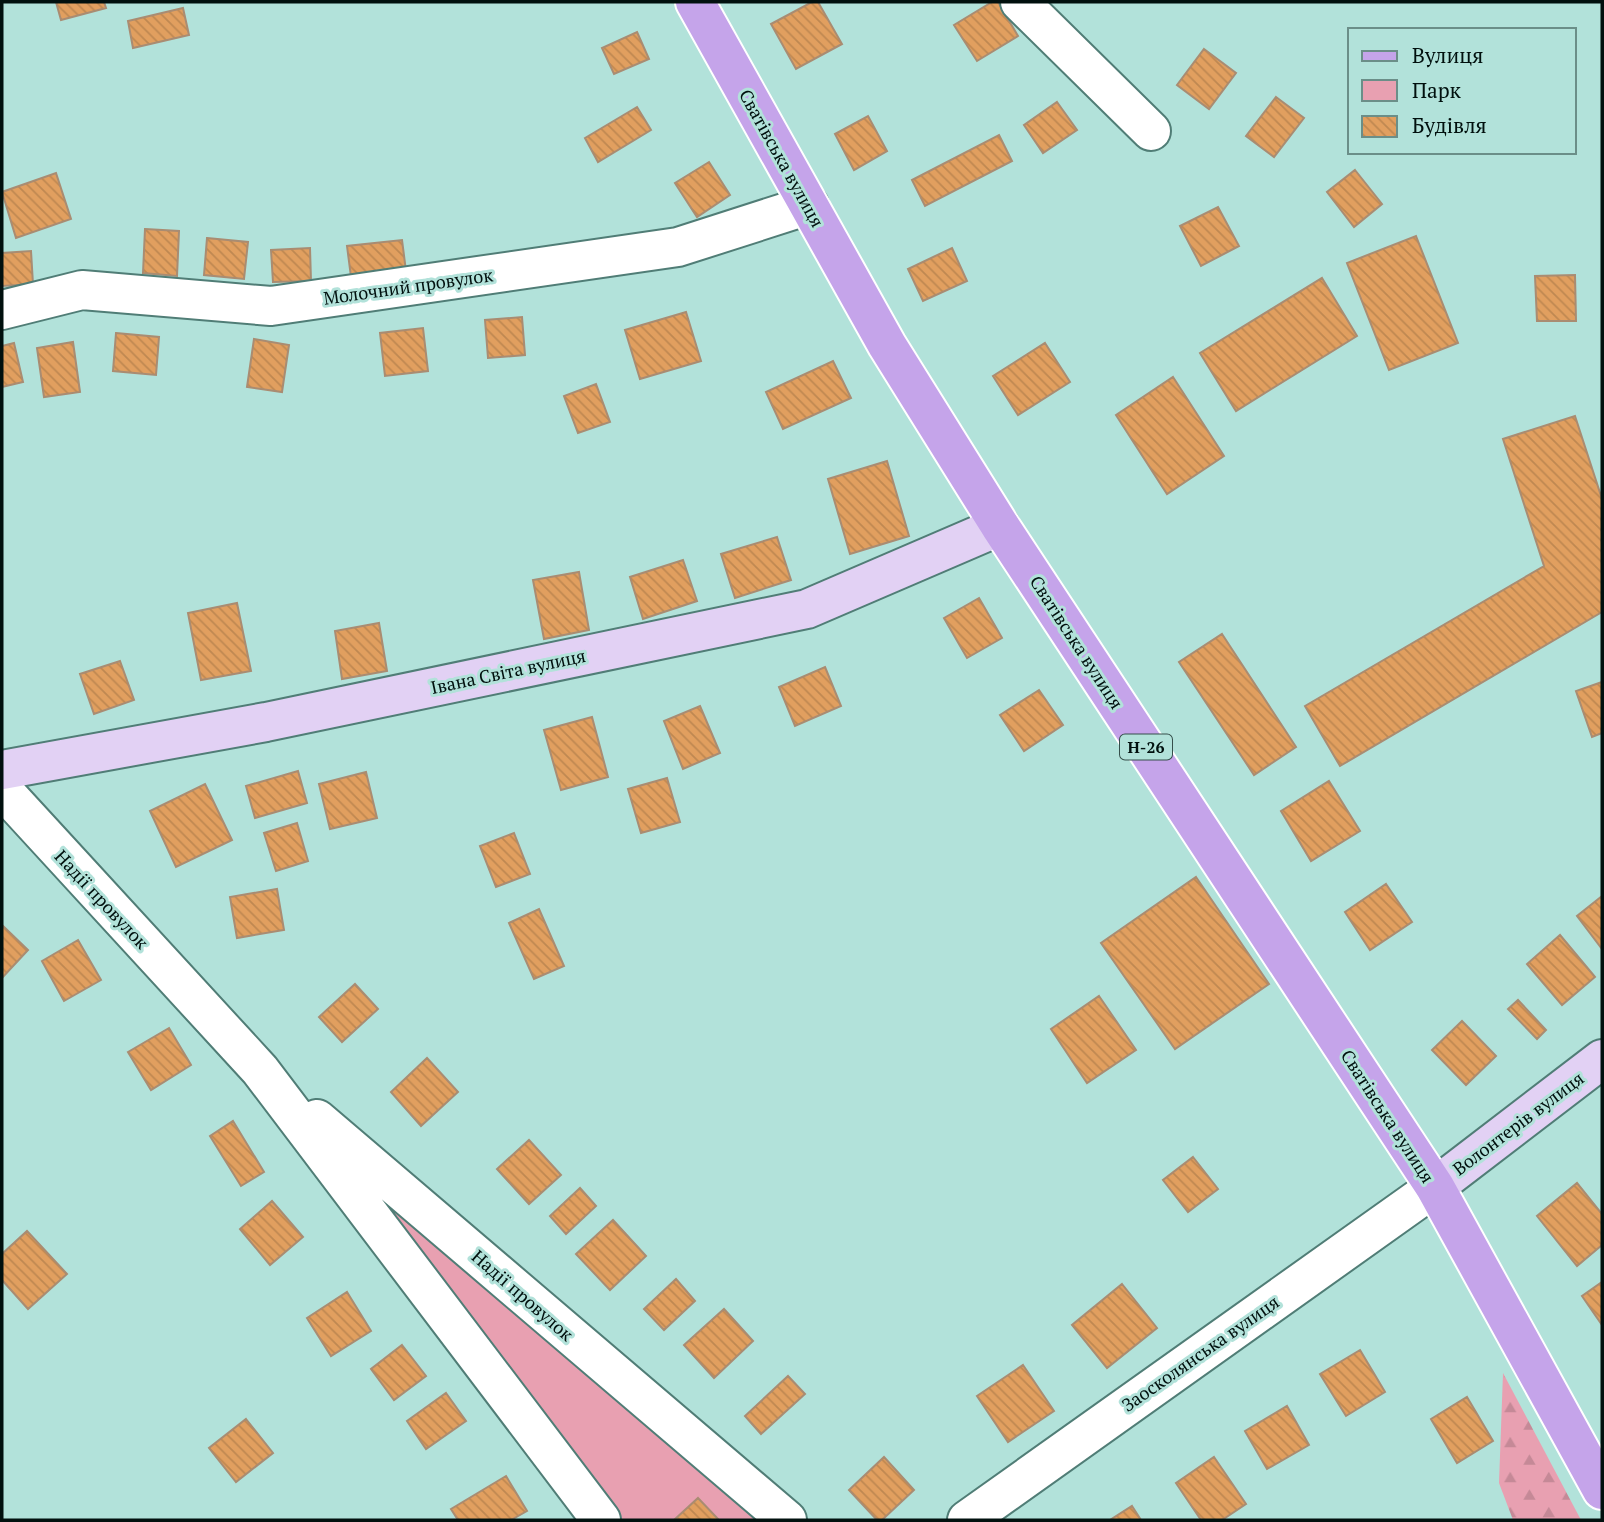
<svg xmlns="http://www.w3.org/2000/svg" width="1604" height="1522" viewBox="0 0 1604 1522" font-family="'PT Serif',serif">
<style>
.green{fill:#e8a0b1}
.forest{fill:url(#forest-firs)}
.building{fill:url(#building-back-hatch);stroke:#a98c72;stroke-width:2}
.lines{fill:none;stroke-linecap:round;stroke-linejoin:round}
.street-casing{stroke:#507d76;stroke-width:42}
.secondary-casing{stroke:#507d76;stroke-width:42}
.primary-casing{stroke:#fff;stroke-width:42}
.street{stroke:#fff;stroke-width:38}
.secondary{stroke:#e2d1f4;stroke-width:38}
.primary{stroke:#c5a4ea;stroke-width:38}
.labels{text-anchor:middle;dominant-baseline:central;stroke-width:6;stroke-linejoin:round;paint-order:stroke}
.shield{fill:#b2e2da;stroke:#364f4b;stroke-width:2}
.shield-label{font-size:16px;font-weight:bold;fill:#01100e}
.street-label{font-size:18px;fill:#01100e;stroke:#b2e2da}
</style>
<defs>
<pattern id="forest-firs" width="22" height="20" patternUnits="userSpaceOnUse" patternTransform="scale(1.75)"><rect width="22" height="20" fill="#e8a0b1"/><path d="M5 1l3.5 6h-7zM16 11l3.5 6h-7z" fill="#c58997"/></pattern>
<pattern id="building-back-hatch" width="6" height="6" patternUnits="userSpaceOnUse" patternTransform="scale(1.75)"><rect width="6" height="6" fill="#e19f5f"/><path d="M-1 5l2 2M0 0l6 6M5-1l2 2" fill="none" stroke="#bf8851"/></pattern>
</defs>
<rect width="100%" height="100%" fill="#b2e2da"/>
<path class="green" d="M260 1070 787 1520H601Z"/>
<path class="forest" d="M1503 1373 1581 1520H1513L1499 1483Z"/>
<path class="building" d="M56 2H104L106 8 61 20Z
M812 2H818L842 44 796 69 771 24Z
M992 2H998L1018 36 977 61 954 25Z
M183 8 189 35 133 48 128 21Z
M637 32 649 59 614 74 602 48Z
M1204 49 1236 73 1209 109 1177 85Z
M1276 97 1304 118 1274 157 1246 136Z
M1057 102 1077 130 1043 153 1024 125Z
M637 107 651 130 598 162 585 138Z
M868 116 887 151 854 170 835 134Z
M999 135 1012 161 925 206 912 180Z
M709 162 730 195 697 217 675 183Z
M1355 170 1382 204 1354 227 1327 192Z
M56 173 71 219 16 238 2 192Z
M1218 207 1239 246 1201 266 1180 226Z
M145 229 179 231 177 276 143 273Z
M1416 236 1458 343 1389 370 1347 263Z
M207 238 248 242 244 279 204 275Z
M402 240 406 271 351 277 347 246Z
M310 248 311 281 273 282 271 250Z
M952 248 967 281 923 301 908 269Z
M31 251 33 284 2 286V253Z
M1575 275 1576 321H1537L1535 276Z
M1322 278 1357 336 1236 411 1200 353Z
M686 312 701 361 640 379 625 330Z
M522 317 525 355 488 358 485 320Z
M423 328 428 371 385 376 380 333Z
M116 333 159 337 156 375 113 371Z
M254 339 289 345 282 392 247 387Z
M73 342 80 392 44 397 37 348Z
M14 343 23 382 2 387V346Z
M1045 343 1070 382 1018 415 993 376Z
M833 361 851 398 783 429 766 392Z
M1173 377 1224 456 1167 494 1116 415Z
M596 384 610 422 578 433 564 396Z
M1575 416 1602 499V612L1340 766 1305 706 1544 566 1503 439Z
M887 461 909 536 850 554 828 479Z
M777 537 791 580 735 598 721 554Z
M683 560 697 601 643 619 630 577Z
M579 572 589 630 544 639 533 580Z
M979 598 1002 638 967 658 944 618Z
M237 603 251 671 201 680 188 613Z
M379 623 387 671 342 679 335 631Z
M1222 634 1296 747 1254 775 1179 662Z
M120 661 134 700 94 714 80 674Z
M825 667 841 706 795 726 779 687Z
M1602 682V733L1592 737 1576 691Z
M1039 690 1063 725 1024 751 1000 715Z
M700 706 720 753 683 769 664 721Z
M592 717 608 777 561 790 544 730Z
M298 771 307 803 255 818 246 786Z
M366 772 377 818 330 829 319 784Z
M667 778 680 822 641 833 628 789Z
M1329 781 1360 831 1311 861 1281 811Z
M205 784 232 840 176 867 150 811Z
M297 823 308 861 276 871 264 833Z
M514 833 530 874 496 887 480 846Z
M1196 877 1269 984 1175 1049 1101 943Z
M1386 884 1412 922 1370 950 1345 912Z
M277 889 284 930 237 938 230 897Z
M1602 896V949L1577 916Z
M539 909 564 966 534 979 509 923Z
M2 925 28 950 2 978Z
M1560 935 1595 977 1562 1005 1527 964Z
M78 940 101 980 64 1001 42 961Z
M355 984 378 1009 342 1042 319 1017Z
M1099 996 1136 1050 1087 1083 1051 1029Z
M1518 1000 1546 1030 1537 1039 1508 1009Z
M1462 1021 1496 1056 1466 1085 1432 1050Z
M169 1028 191 1065 151 1090 128 1052Z
M427 1058 458 1092 421 1126 391 1092Z
M233 1121 264 1172 241 1186 210 1136Z
M529 1140 561 1175 529 1204 497 1169Z
M1193 1157 1218 1189 1188 1212 1163 1180Z
M1577 1183 1602 1214V1245L1577 1266 1537 1216Z
M580 1188 596 1206 566 1234 550 1216Z
M272 1201 303 1237 270 1265 240 1229Z
M613 1220 646 1256 610 1290 576 1254Z
M27 1231 67 1274 28 1309 2 1280V1254Z
M676 1279 695 1301 664 1330 644 1309Z
M1602 1282V1325L1582 1296Z
M1122 1284 1157 1328 1107 1368 1072 1325Z
M347 1292 371 1331 331 1356 307 1318Z
M724 1309 753 1341 714 1378 684 1345Z
M402 1345 426 1376 394 1400 371 1369Z
M1360 1350 1385 1392 1346 1416 1320 1374Z
M1023 1365 1054 1411 1008 1442 977 1396Z
M788 1376 805 1394 761 1434 745 1416Z
M446 1393 466 1421 426 1449 407 1421Z
M1467 1397 1493 1441 1457 1463 1431 1419Z
M1287 1406 1309 1445 1267 1469 1245 1431Z
M246 1419 273 1453 236 1482 209 1448Z
M884 1457 914 1490 882 1520H877L849 1490Z
M1214 1457 1246 1504 1222 1520H1201L1176 1483Z
M506 1476 527 1511 511 1520H458L451 1509Z
M698 1498 719 1520H674Z
M1132 1506 1141 1520H1110Z"/>
<g class="lines">
<g class="street-casing">
<path id="street" d="M1020 2 1151 131
M2 310 82 290 271 306 678 247 809 205
M2 789 260 1070 601 1520
M317 1119 787 1520
M967 1520 1435 1187"/>
</g>
<g class="secondary-casing">
<path id="secondary" d="M2 770 266 722 807 609 1000 526
M1435 1187 1602 1059"/>
</g>
<g class="primary-casing">
<path id="primary" d="M695 2 887 345 1000 526 1435 1187 1602 1490"/>
</g>
<use href="#street" class="street"/>
<use href="#secondary" class="secondary"/>
<use href="#primary" class="primary"/>
</g>
<g class="labels">
<rect class="shield" x="1120" y="734.5" width="52" height="25" rx="5"/>
<g class="shield-label">
<text x="1146" y="747">Н-26</text>
</g>
<g class="street-label">
<text transform="translate(782 158) rotate(61)">Сватівська вулиця</text>
<text transform="translate(408 286) rotate(-8)">Молочний провулок</text>
<text transform="translate(1077 642) rotate(57)">Сватівська вулиця</text>
<text transform="translate(508 671) rotate(-12)">Івана Світа вулиця</text>
<text transform="translate(102 899) rotate(47)">Надії провулок</text>
<text transform="translate(1388 1116) rotate(57)">Сватівська вулиця</text>
<text transform="translate(1518 1123) rotate(-37)">Волонтерів вулиця</text>
<text transform="translate(523 1295) rotate(41)">Надії провулок</text>
<text transform="translate(1200 1353) rotate(-35)">Заосколянська вулиця</text>
</g>
</g>
<rect width="1604" height="1522" fill="none" stroke="#01100e" stroke-width="7"/>
<rect x="1348" y="28" width="228" height="126" fill="#b2e2da" stroke="#6b8e88" stroke-width="2"/>
<rect x="1362" y="51" width="35" height="10" fill="#c5a4ea" stroke="#6b8e88" stroke-width="2"/>
<text x="1412" y="63" font-size="21" fill="#01100e">Вулиця</text>
<rect x="1362" y="80" width="35" height="21" fill="#e8a0b1" stroke="#6b8e88" stroke-width="2"/>
<text x="1412" y="98" font-size="21" fill="#01100e">Парк</text>
<rect x="1362" y="116" width="35" height="21" fill="url(#building-back-hatch)" stroke="#6b8e88" stroke-width="2"/>
<text x="1412" y="133" font-size="21" fill="#01100e">Будівля</text>
</svg>
